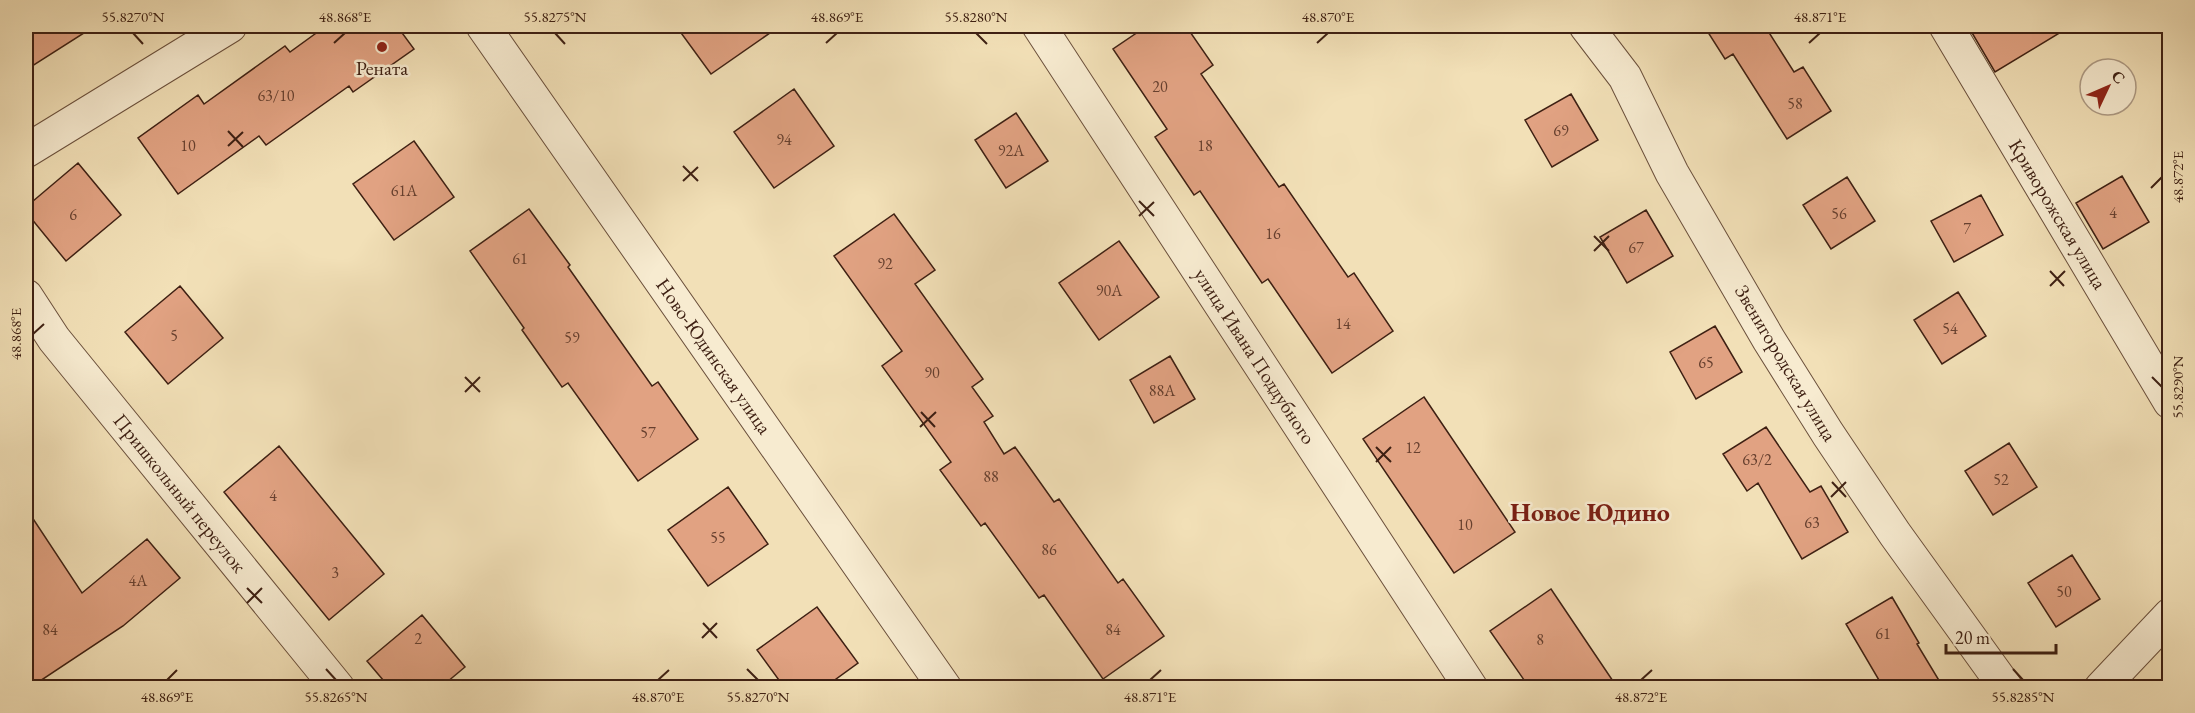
<svg xmlns="http://www.w3.org/2000/svg" width="2195" height="713" viewBox="0 0 2195 713" font-family="'EB Garamond',serif">
<style>
.building{fill:#e1a282;stroke:#3e2013;stroke-width:1.5}
.lines{fill:none;stroke-linecap:round;stroke-linejoin:round}
.street-casing{stroke:#6b503c;stroke-width:35}
.street{stroke:#f7ebd0;stroke-width:33}
.ticks{fill:none;stroke:#3e2013;stroke-width:2}
.poi-dot{fill:#8f2418;stroke:#f7ebd0;stroke-width:2}
.labels{text-anchor:middle;dominant-baseline:central;stroke-width:5;stroke-linejoin:round;paint-order:stroke}
.number-label{font-size:16px;fill:#67402f}
.poi-label{font-size:20px;fill:#3e2013;stroke:#f7ebd0}
.street-label{font-size:20px;fill:#3e2013;stroke:#f7ebd0}
.district-label{font-size:26px;font-weight:bold;fill:#7a1f14;stroke:#f7ebd0}
.neatline{fill:none;stroke:#3e2013;stroke-width:2}
.ticks-label{font-size:15px;text-anchor:middle;fill:#3e2013}
</style>
<rect width="100%" height="100%" fill="#f2e0b7"/>
<filter id="stains"><feTurbulence type="fractalNoise" baseFrequency=".00333" numOctaves="4"/><feColorMatrix values="0 0 0 0 .2 0 0 0 0 .09 0 0 0 0 .02 0 0 0 .5 -.17"/></filter>
<radialGradient id="worn" r=".72"><stop offset=".6" stop-color="#630" stop-opacity="0"/><stop offset="1" stop-color="#630" stop-opacity=".3"/></radialGradient>
<path class="building" d="M26 26H95L26 70Z
M326 26H397L414 49 353 92 349 86 266 145 259 136 178 194 138 138 198 95 204 104 285 46 290 52Z
M676 26H780L711 74Z
M1147 26H1186L1213 65 1201 74 1279 187 1284 184 1348 277 1354 273 1393 331 1332 373 1268 279 1262 283 1200 191 1194 195 1155 137 1167 129 1113 49Z
M1704 26H1778L1768 31 1794 72 1803 67 1831 111 1787 139 1733 54 1725 59Z
M1968 26H2071L1995 72Z
M794 89 834 146 774 188 734 132Z
M1571 94 1598 140 1552 167 1525 120Z
M1016 113 1048 161 1006 188 975 140Z
M414 141 454 197 394 240 353 184Z
M78 163 121 215 66 261 26 212V207Z
M2122 176 2149 222 2103 249 2076 203Z
M1847 177 1875 221 1831 249 1803 205Z
M1981 195 2003 235 1954 262 1931 221Z
M529 209 570 265 568 267 652 386 658 382 698 439 638 481 568 383 562 387 522 330 524 328 470 251Z
M1646 210 1673 256 1627 283 1600 237Z
M894 214 935 270 915 284 983 379 972 387 993 416 984 422 1004 454 1015 447 1054 502 1059 499 1118 583 1123 579 1164 636 1103 679 1044 595 1039 598 985 523 981 526 940 470 951 462 882 366 902 351 834 256Z
M1119 241 1159 297 1099 340 1059 283Z
M180 286 223 338 168 384 125 332Z
M1958 292 1986 336 1942 364 1914 320Z
M1715 326 1742 372 1696 399 1670 352Z
M1170 356 1195 399 1154 423 1130 380Z
M1424 397 1515 532 1454 573 1363 439Z
M1766 427 1810 492 1821 486 1848 532 1802 559 1758 483 1747 491 1723 454Z
M2009 443 2037 487 1993 515 1965 471Z
M279 446 384 574 329 620 224 492Z
M728 487 768 544 708 586 668 530Z
M26 508 82 593 147 539 180 578 123 626 31 687H26Z
M2072 555 2100 599 2056 627 2028 583Z
M1551 589 1590 647 1617 687H1529L1490 631Z
M1892 597 1919 643 1917 644 1943 687H1883L1846 624Z
M817 607 858 663 825 687H784L757 650Z
M422 615 465 667 441 687H389L367 661Z"/>
<g class="lines">
<g class="street-casing">
<path id="street" d="M483 26 945 688
M1039 26 1471 688
M1586 26 1625 77 1672 173 1769 340 1828 434 1895 534 2006 688
M1946 26 2170 402
M26 151 230 26
M26 296 54 339 338 688
M2101 688 2170 615"/>
</g>
<use href="#street" class="street"/>
</g>
<path class="ticks" d="M133 33 143 44M555 33 565 44M976 33 987 44M334 43 345 33M826 43 837 33M1317 43 1328 33M1809 43 1820 33M228 131 243 147M228 146 243 132M683 166 698 181M683 181 698 167M2151 188 2162 177M1139 201 1154 216M1139 216 1154 202M1594 236 1609 251M1594 251 1609 236M2050 271 2064 286M2050 286 2065 271M33 334 44 324M465 377 480 392M2152 377 2162 387M465 392 480 377M921 412 935 427M920 427 936 412M1376 447 1391 462M1376 462 1391 447M1832 482 1846 497M1831 497 1846 482M247 588 262 603M247 603 262 588M703 623 717 638M702 638 717 623M326 669 336 680M747 669 758 680M2013 669 2023 680M167 680 177 670M658 680 669 670M1150 680 1161 670M1641 680 1652 670"/>
<circle class="poi-dot" cx="382" cy="47" r="6"/>
<g class="labels">
<g class="number-label">
<text x="1160" y="86">20</text>
<text x="276" y="95">63/10</text>
<text x="1795" y="103">58</text>
<text x="1561" y="130">69</text>
<text x="784" y="139">94</text>
<text x="188" y="145">10</text>
<text x="1205" y="145">18</text>
<text x="1011" y="150">92А</text>
<text x="404" y="190">61А</text>
<text x="2113" y="212">4</text>
<text x="1839" y="213">56</text>
<text x="73" y="214">6</text>
<text x="1967" y="228">7</text>
<text x="1273" y="233">16</text>
<text x="1636" y="247">67</text>
<text x="520" y="258">61</text>
<text x="885" y="263">92</text>
<text x="1109" y="290">90А</text>
<text x="1343" y="323">14</text>
<text x="1950" y="328">54</text>
<text x="174" y="335">5</text>
<text x="572" y="337">59</text>
<text x="1706" y="362">65</text>
<text x="932" y="372">90</text>
<text x="1162" y="390">88А</text>
<text x="648" y="432">57</text>
<text x="1413" y="447">12</text>
<text x="1757" y="459">63/2</text>
<text x="991" y="476">88</text>
<text x="2001" y="479">52</text>
<text x="273" y="495">4</text>
<text x="1812" y="522">63</text>
<text x="1465" y="524">10</text>
<text x="718" y="537">55</text>
<text x="1049" y="549">86</text>
<text x="335" y="572">3</text>
<text x="138" y="580">4А</text>
<text x="2064" y="591">50</text>
<text x="50" y="629">84</text>
<text x="1113" y="629">84</text>
<text x="1883" y="633">61</text>
<text x="418" y="638">2</text>
<text x="1540" y="639">8</text>
</g>
<g class="poi-label">
<text x="382" y="68">Рената</text>
</g>
<g class="street-label">
<text transform="translate(2058 214) rotate(59)">Криворожская улица</text>
<text transform="translate(714 356) rotate(55)">Ново-Юдинская улица</text>
<text transform="translate(1255 356) rotate(57)">улица Ивана Поддубного</text>
<text transform="translate(1786 363) rotate(59)">Звенигородская улица</text>
<text transform="translate(180 493) rotate(51)">Пришкольный переулок</text>
</g>
<g class="district-label">
<text x="1590" y="512">Новое Юдино</text>
</g>
</g>
<rect width="2195" height="713" fill="none" stroke="#f2e0b7" stroke-width="66"/>
<g transform="translate(2108 87) rotate(46)"><circle r="28" fill="#f7ebd0" stroke="#ad9a84" stroke-width="1.5"/>
<path d="M0-4.5L10 22L0 15L-10 22Z" fill="#8f2418"/>
<text y="-9" font-size="16" font-weight="bold" text-anchor="middle" fill="#3e2013">С</text>
</g>
<path d="M1946 644v9h110v-9" fill="none" stroke="#3e2013" stroke-width="3"/>
<text x="1955" y="644" font-size="18" fill="#3e2013" stroke="#f7ebd0" stroke-width="4.5" paint-order="stroke">20 m</text>
<rect x="33" y="33" width="2129" height="647" class="neatline"/>
<g class="ticks-label">
<text x="133" y="22">55.8270°N</text>
<text x="345" y="22">48.868°E</text>
<text x="555" y="22">55.8275°N</text>
<text x="837" y="22">48.869°E</text>
<text x="976" y="22">55.8280°N</text>
<text x="1328" y="22">48.870°E</text>
<text x="1820" y="22">48.871°E</text>
<text transform="translate(2178 177) rotate(-90)" y="5">48.872°E</text>
<text transform="translate(16 334) rotate(-90)" y="5">48.868°E</text>
<text transform="translate(2178 387) rotate(-90)" y="5">55.8290°N</text>
<text x="167" y="702">48.869°E</text>
<text x="336" y="702">55.8265°N</text>
<text x="658" y="702">48.870°E</text>
<text x="758" y="702">55.8270°N</text>
<text x="1150" y="702">48.871°E</text>
<text x="1641" y="702">48.872°E</text>
<text x="2023" y="702">55.8285°N</text>
</g>
<rect width="100%" height="100%" filter="url(#stains)"/>
<rect width="100%" height="100%" fill="url(#worn)"/>
</svg>
